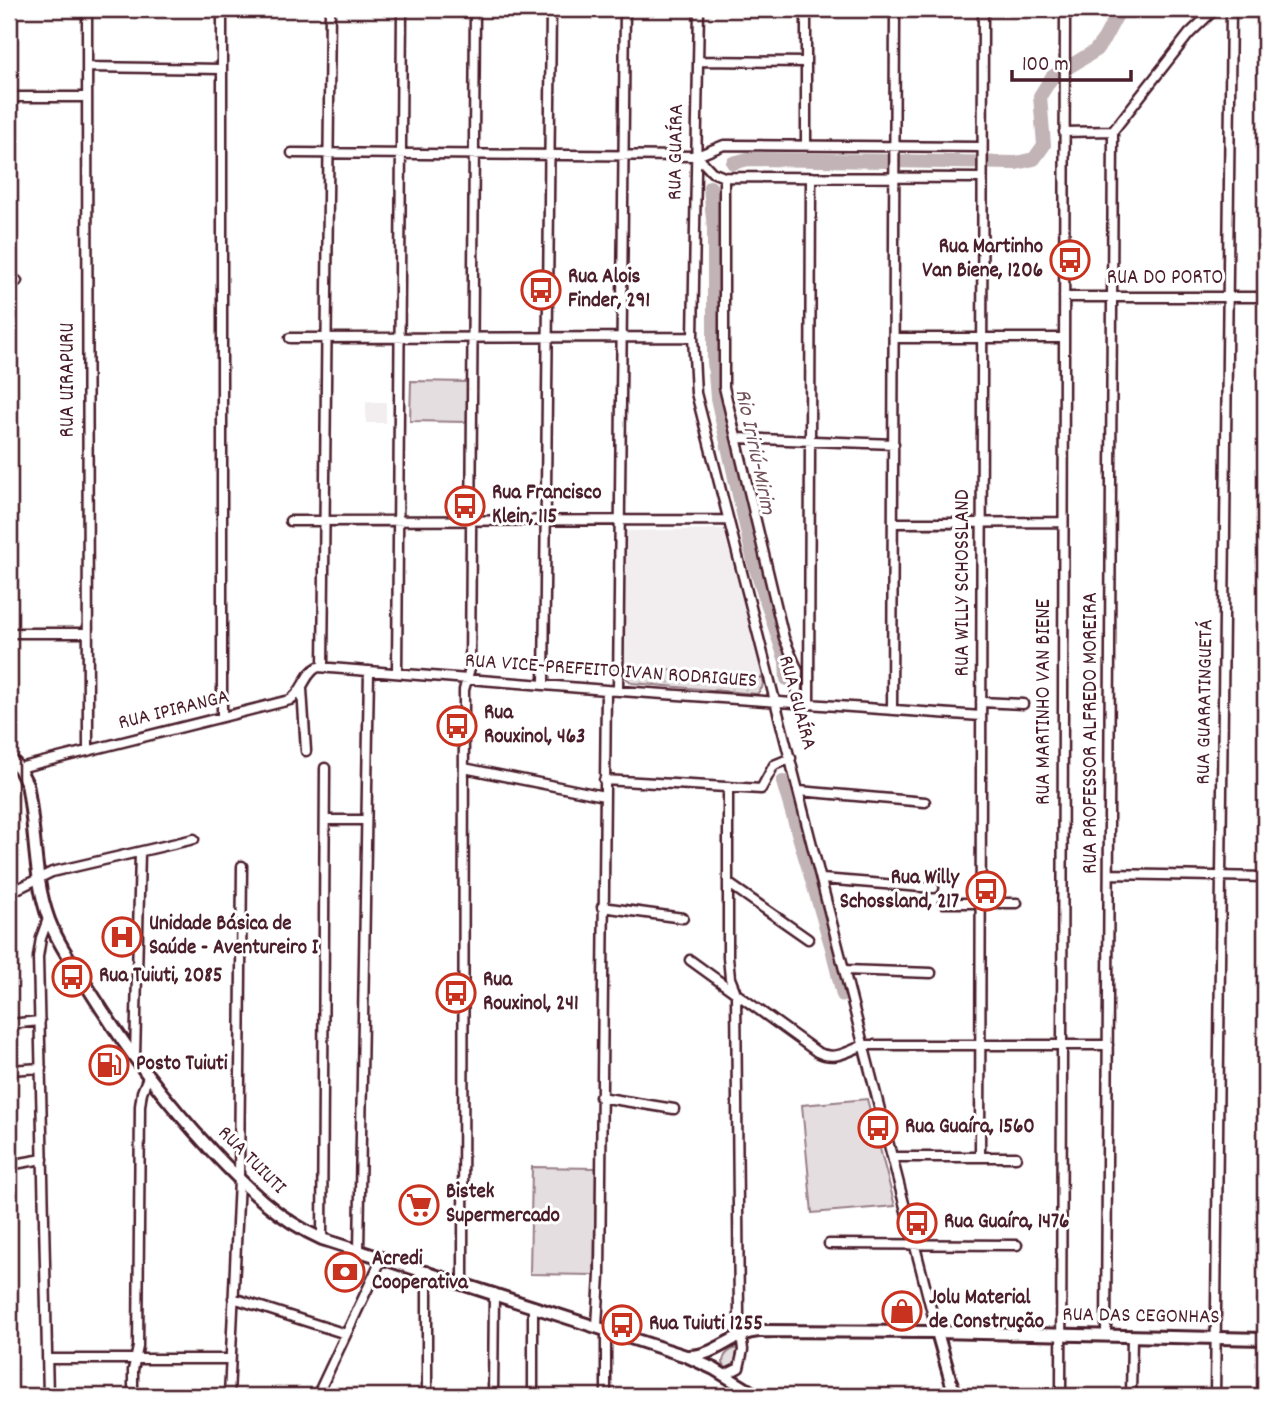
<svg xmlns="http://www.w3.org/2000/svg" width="1274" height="1405" viewBox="0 0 1274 1405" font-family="Dekko,sans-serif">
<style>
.built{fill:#f2eeef}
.grass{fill:#e5dee0;stroke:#987e86;stroke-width:2}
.park{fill:url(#park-dots);stroke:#987e86;stroke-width:2}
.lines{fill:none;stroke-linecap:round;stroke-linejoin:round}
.river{stroke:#c1b3b6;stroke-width:14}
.minor-casing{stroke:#4a1f2b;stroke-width:13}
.major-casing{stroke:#4a1f2b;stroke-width:16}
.minor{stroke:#fff;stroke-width:8}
.major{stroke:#fff;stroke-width:10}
.labels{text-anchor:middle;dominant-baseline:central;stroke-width:6;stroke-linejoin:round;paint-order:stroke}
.street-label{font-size:21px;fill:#4a1f2b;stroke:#fff}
.poi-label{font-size:21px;font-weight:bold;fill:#4a1f2b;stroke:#fff;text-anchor:start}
.water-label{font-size:23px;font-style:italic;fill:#74535c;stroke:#fff}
</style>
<defs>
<pattern id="park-dots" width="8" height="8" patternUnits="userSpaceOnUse" patternTransform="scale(1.75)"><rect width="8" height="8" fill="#e5dee0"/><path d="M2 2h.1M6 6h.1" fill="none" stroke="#c6bec0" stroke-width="1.8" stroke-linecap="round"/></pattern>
</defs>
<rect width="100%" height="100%" fill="#fff"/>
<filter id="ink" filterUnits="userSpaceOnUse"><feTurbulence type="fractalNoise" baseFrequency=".0143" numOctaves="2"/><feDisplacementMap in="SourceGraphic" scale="14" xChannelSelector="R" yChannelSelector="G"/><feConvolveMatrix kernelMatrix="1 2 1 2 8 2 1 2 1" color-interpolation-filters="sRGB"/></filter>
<g filter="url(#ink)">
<path class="built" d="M366 402H386V423H366Z
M723 529 764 678 624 666 625 531Z"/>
<path class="grass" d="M411 381 468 382 467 422 410 421Z
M867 1099 895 1206 812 1213 802 1105Z
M532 1167 596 1168 594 1275 530 1274Z
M740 1348 736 1366 726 1368 723 1363C723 1354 731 1348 740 1348Z"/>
<path class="park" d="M624 666 764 678 762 688 757 694 632 683 625 677Z"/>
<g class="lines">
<path class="river" d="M733 163 748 159 1016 163 1034 159 1044 145 1040 96 1052 77 1095 51 1104 39 1120 9
M710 187 714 229V361L717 398 755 566 786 661 787 679
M783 782 832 948 843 995"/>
<g class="minor-casing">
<path id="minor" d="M87 9 88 751
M699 9 693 337 696 393 937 1332
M698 61 806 62
M87 67 222 69
M9 97H87
M1064 132 1113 131 1189 34 1215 9
M806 145V9
M292 153 697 156 724 145 982 147
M697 156 712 172 724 177 982 178
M724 177V387L784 638 798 671 796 703
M9 281H17
M1064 297H1265
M290 338 693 337
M895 338H1063
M736 438 894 444
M290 521 728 520
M893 523 1063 522
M9 633H87
M323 667 330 9
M397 673 402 9
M544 685 551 9
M302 689 306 751
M618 691 625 9
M981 702 1023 704
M809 704 811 177
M892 710 895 9
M222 717V9
M19 768 290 700C304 691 304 674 318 667L606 690 981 716
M464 768 604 796
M604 780 761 789 774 765 791 758
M799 791 925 802
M325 820H366
M1109 874 1265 877
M822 879 934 888
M728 883 808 939
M9 893 52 872 194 839
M943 903H1017
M602 907 683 918
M48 919 41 938 38 957 48 1396
M690 960 817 1052C834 1061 847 1052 864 1045H1108
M845 970 931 973
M9 1024 40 1021
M135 1057 140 852
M9 1070 41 1068
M600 1097 674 1109
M893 1157H1016
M980 1157 983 9
M9 1165 43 1159
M322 1239 325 768
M829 1244 1017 1245
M359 1251 369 671
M463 1283 464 690 470 668 475 9
M233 1298 346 1334
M597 1326 600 1275 606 690
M1106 1336 1113 131
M48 1359H230
M725 1375 739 1368 743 1350 739 1315 736 993 730 978 728 957V787
M133 1396V1370L138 1347 140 1106 142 1092 148 1077
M229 1396 239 1180 242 866
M317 1396 382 1258
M427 1396V1271
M493 1396 494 1293
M533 1396V1306
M606 1396V1329
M1061 1396 1065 9
M1131 1396 1132 1336
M1215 1396 1231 9"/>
</g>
<g class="major-casing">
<path id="major" d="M9 758 19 768 27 784C36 828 33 877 49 920 59 946 77 970 92 994 129 1053 164 1099 211 1150 245 1186 277 1219 322 1239L686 1356 714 1369 758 1396
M937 1332 955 1396
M689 1356C716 1356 732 1333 759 1331L937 1332 1265 1339"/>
</g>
<use href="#minor" class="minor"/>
<use href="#major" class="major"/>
</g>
</g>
<defs>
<g id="bus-ring" transform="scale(2.0125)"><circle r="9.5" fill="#fff" stroke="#c8321e" stroke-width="1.5"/><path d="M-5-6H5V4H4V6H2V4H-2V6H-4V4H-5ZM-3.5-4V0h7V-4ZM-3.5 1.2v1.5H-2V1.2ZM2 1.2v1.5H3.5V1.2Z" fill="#c8321e"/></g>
<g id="hospital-ring" transform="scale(2.0125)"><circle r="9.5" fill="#fff" stroke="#c8321e" stroke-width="1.5"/><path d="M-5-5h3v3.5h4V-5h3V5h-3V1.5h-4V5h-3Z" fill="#c8321e"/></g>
<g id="fuel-ring" transform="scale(2.0125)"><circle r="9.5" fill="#fff" stroke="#c8321e" stroke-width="1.5"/><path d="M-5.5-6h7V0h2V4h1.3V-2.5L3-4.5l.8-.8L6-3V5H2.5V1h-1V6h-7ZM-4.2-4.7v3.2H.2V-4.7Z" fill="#c8321e"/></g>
<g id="supermarket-ring" transform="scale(2.0125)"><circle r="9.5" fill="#fff" stroke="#c8321e" stroke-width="1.5"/><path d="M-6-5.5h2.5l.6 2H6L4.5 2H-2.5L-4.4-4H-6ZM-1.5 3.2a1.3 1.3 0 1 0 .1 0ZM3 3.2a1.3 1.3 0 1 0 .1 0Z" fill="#c8321e"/></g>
<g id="bank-ring" transform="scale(2.0125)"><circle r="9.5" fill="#fff" stroke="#c8321e" stroke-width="1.5"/><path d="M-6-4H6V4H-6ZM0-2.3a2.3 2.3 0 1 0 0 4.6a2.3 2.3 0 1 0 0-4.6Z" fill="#c8321e"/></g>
<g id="shop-ring" transform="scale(2.0125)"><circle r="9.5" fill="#fff" stroke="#c8321e" stroke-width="1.5"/><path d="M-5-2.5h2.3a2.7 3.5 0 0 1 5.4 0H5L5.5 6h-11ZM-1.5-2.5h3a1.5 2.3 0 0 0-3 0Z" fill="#c8321e"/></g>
</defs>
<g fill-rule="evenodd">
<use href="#bus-ring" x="1070" y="260"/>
<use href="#bus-ring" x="541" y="290"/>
<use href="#bus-ring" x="465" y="506"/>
<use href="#bus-ring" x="457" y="726"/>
<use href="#bus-ring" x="986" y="891"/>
<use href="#hospital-ring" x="122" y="937"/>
<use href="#bus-ring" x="72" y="977"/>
<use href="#bus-ring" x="456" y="993"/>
<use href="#fuel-ring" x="109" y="1065"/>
<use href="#bus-ring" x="878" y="1128"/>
<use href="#supermarket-ring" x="419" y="1205"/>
<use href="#bus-ring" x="917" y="1223"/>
<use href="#bank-ring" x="345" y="1272"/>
<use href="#shop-ring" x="902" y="1311"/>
<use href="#bus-ring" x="622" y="1325"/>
</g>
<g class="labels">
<g class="street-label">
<text transform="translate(677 152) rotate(-89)">RUA GUAÍRA</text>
<text x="1165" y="279">RUA DO PORTO</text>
<text transform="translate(69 380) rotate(-90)">RUA UIRAPURU</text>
<text transform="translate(964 583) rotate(-90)">RUA WILLY SCHOSSLAND</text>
<text transform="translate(611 672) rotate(4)">RUA VICE-PREFEITO IVAN RODRIGUES</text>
<text transform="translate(1045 702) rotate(-90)">RUA MARTINHO VAN BIENE</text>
<text transform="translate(1206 702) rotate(-89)">RUA GUARATINGUETÁ</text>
<text transform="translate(796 703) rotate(75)">RUA GUAÍRA</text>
<text transform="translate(174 711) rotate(-14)">RUA IPIRANGA</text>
<text transform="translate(1092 733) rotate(-90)">RUA PROFESSOR ALFREDO MOREIRA</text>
<text transform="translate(251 1161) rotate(45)">RUA TUIUTI</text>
<text transform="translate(1141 1317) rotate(1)">RUA DAS CEGONHAS</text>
</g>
<g class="poi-label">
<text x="1043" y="248" text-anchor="end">Rua Martinho<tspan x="1043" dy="24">Van Biene, 1206</tspan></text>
<text x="568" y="278">Rua Alois<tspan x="568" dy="24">Finder, 291</tspan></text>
<text x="492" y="494">Rua Francisco<tspan x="492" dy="24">Klein, 115</tspan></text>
<text x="484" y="714">Rua<tspan x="484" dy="24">Rouxinol, 463</tspan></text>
<text x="959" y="879" text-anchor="end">Rua Willy<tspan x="959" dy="24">Schossland, 217</tspan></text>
<text x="149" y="925">Unidade Básica de<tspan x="149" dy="24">Saúde - Aventureiro I</tspan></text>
<text x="99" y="977">Rua Tuiuti, 2085</text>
<text x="483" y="981">Rua<tspan x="483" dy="24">Rouxinol, 241</tspan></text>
<text x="136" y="1065">Posto Tuiuti</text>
<text x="905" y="1128">Rua Guaíra, 1560</text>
<text x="446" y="1193">Bistek<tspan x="446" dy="24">Supermercado</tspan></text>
<text x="944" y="1223">Rua Guaíra, 1476</text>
<text x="372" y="1260">Acredi<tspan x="372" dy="24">Cooperativa</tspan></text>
<text x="929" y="1299">Jolu Material<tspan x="929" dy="24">de Construção</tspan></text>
<text x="649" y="1325">Rua Tuiuti 1255</text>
</g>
<g class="water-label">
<text transform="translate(754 452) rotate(78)">Rio Iririú-Mirim</text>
</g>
</g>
<rect width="1274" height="1405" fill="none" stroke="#fff" stroke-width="35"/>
<rect x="18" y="18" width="1239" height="1370" fill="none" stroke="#4a1f2b" stroke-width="2.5" filter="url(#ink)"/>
<path d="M1012 70v10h119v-10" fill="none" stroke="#4a1f2b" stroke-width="3.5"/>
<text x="1022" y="70" font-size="21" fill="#4a1f2b" stroke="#ffffff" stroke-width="5" paint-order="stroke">100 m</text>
</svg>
